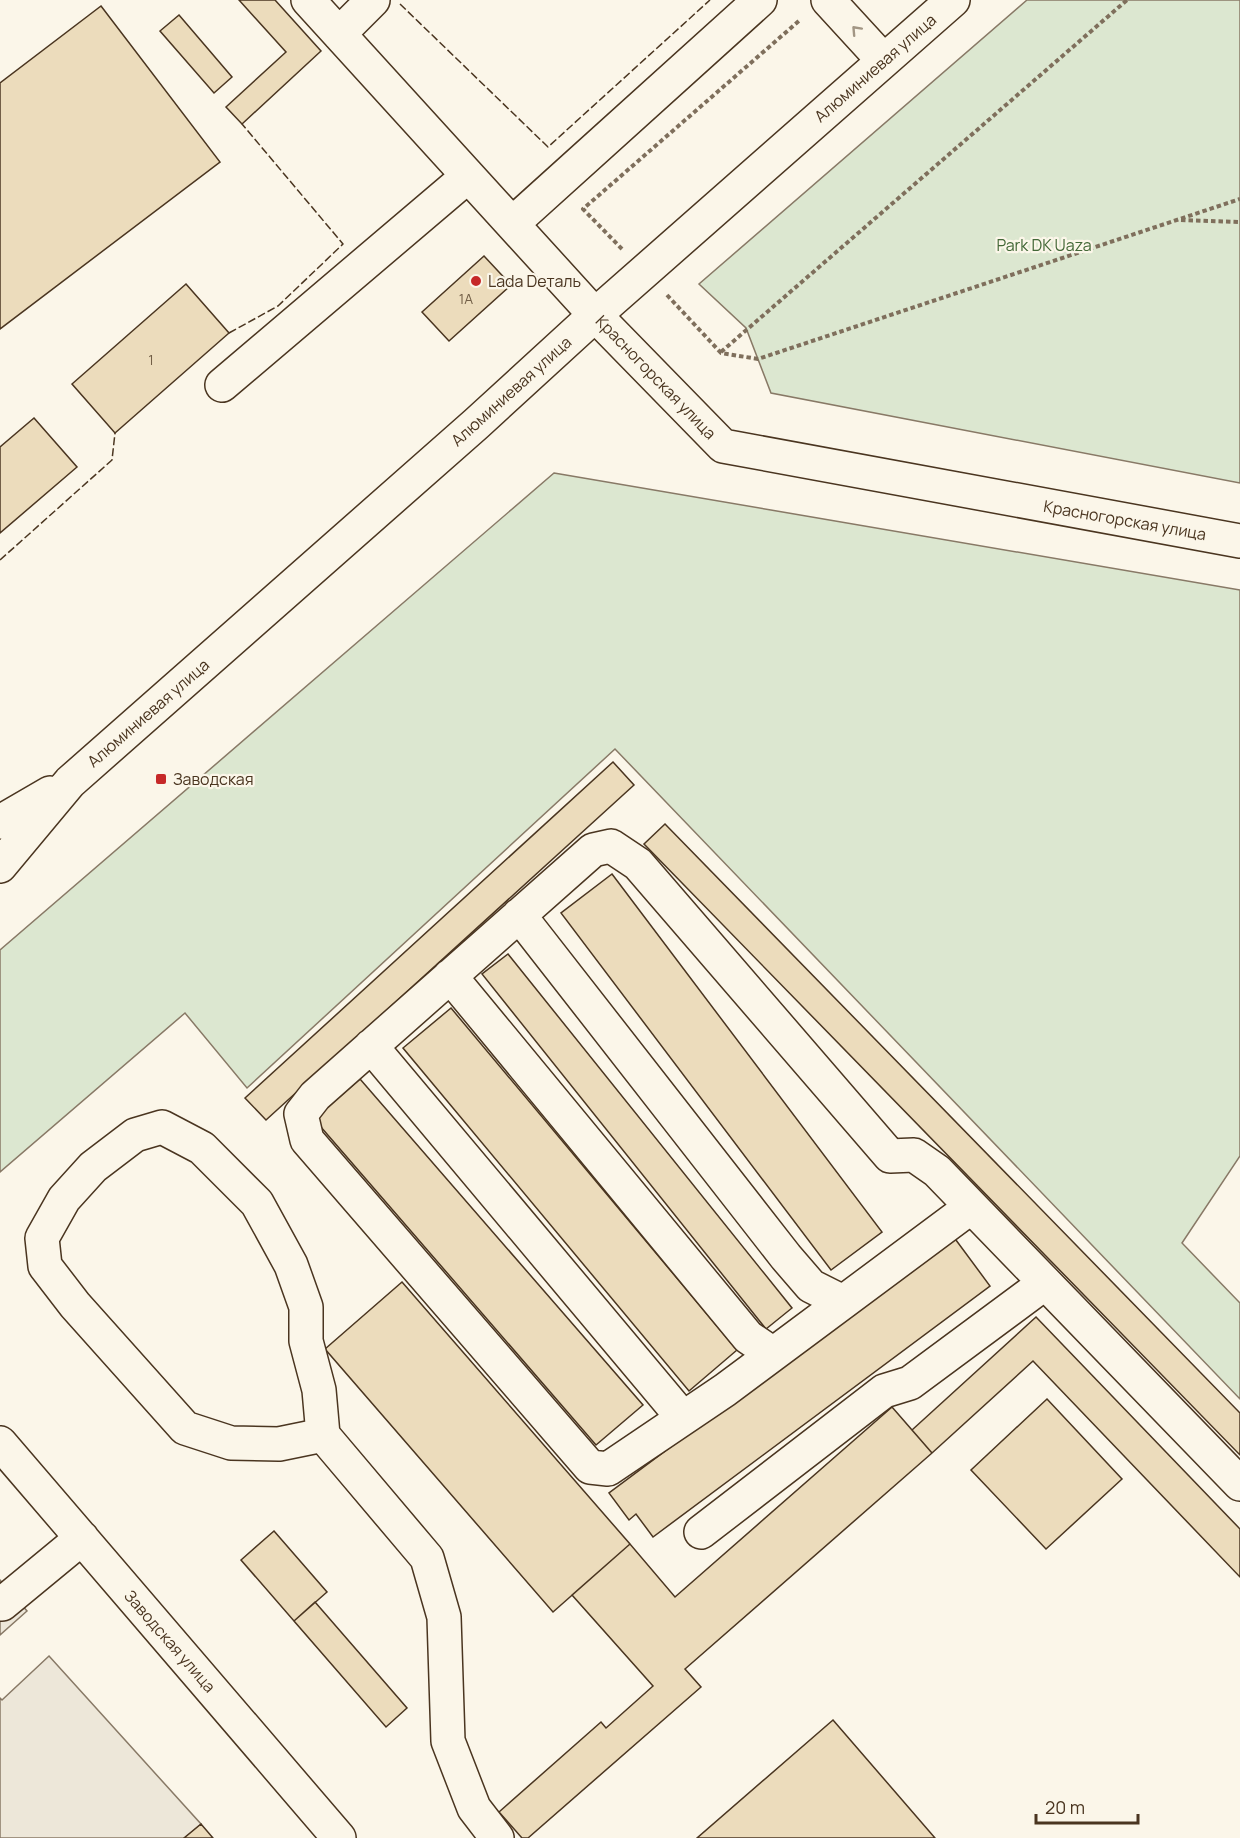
<svg xmlns="http://www.w3.org/2000/svg" width="1240" height="1838" viewBox="0 0 1240 1838" font-family="Manrope,sans-serif">
<style>
.green{fill:#dce7d0;stroke:#887966;stroke-width:1.5}
.parking{fill:#ede7d9;stroke:#887966;stroke-width:1.5}
.building{fill:#ecdcbc;stroke:#4a3520;stroke-width:1.5}
.lines{fill:none;stroke-linecap:round;stroke-linejoin:round}
.minor-casing{stroke:#4a3520;stroke-width:36}
.major-casing{stroke:#4a3520;stroke-width:36}
.path{stroke:#7f6f5c;stroke-width:4;stroke-dasharray:4.5 3;stroke-linecap:butt}
.minor{stroke:#fbf6e9;stroke-width:33}
.major{stroke:#fbf6e9;stroke-width:33}
.fence{stroke:#4a3520;stroke-width:1.5;stroke-dasharray:8 3;stroke-linecap:butt}
.oneway{stroke:#a29684}
.poi-dot{fill:#c62828;stroke:#fbf6e9;stroke-width:2}
.labels{text-anchor:middle;dominant-baseline:central;stroke-width:4.5;stroke-linejoin:round;paint-order:stroke}
.number-label{font-size:14px;fill:#725f47}
.street-label{font-size:16px;fill:#4a3520;stroke:#fbf6e9}
.park-label{font-size:16px;fill:#436837;stroke:#fbf6e9}
.poi-label{font-size:16px;fill:#4a3520;stroke:#fbf6e9;text-anchor:start}
</style>
<rect width="100%" height="100%" fill="#fbf6e9"/>
<path class="green" d="M1027 0H1240V483L771 393 746 328 699 284Z
M554 473 1240 590V1156L1182 1243 1240 1303V1399L615 749 247 1088 185 1013 0 1172V950Z"/>
<path class="parking" d="M0 1580 27 1611 0 1635Z
M49 1656 201 1824 185 1838H0V1698L2 1700Z"/>
<path class="building" d="M239 0H275L321 51 242 124 226 107 286 52Z
M101 6 220 162 0 329V83Z
M179 15 232 77 214 93 160 31Z
M484 256 511 285 449 341 422 312Z
M186 284 229 333 115 433 72 384Z
M34 418 77 467 0 533V447Z
M613 762 634 785 266 1120 245 1098Z
M665 824 1240 1413V1455L644 844Z
M612 874 882 1232 831 1270 561 913Z
M508 954 792 1308 766 1329 482 974Z
M451 1008 737 1350 689 1391 403 1048Z
M360 1079 643 1405 596 1445 314 1119Z
M953 1236 990 1286 653 1537 636 1514 629 1520 609 1493Z
M402 1282 630 1544 553 1612 325 1349Z
M1036 1317 1240 1529V1577L1033 1361 932 1453 912 1430Z
M1047 1399 1122 1479 1046 1549 971 1470Z
M892 1407 932 1453 685 1669 701 1687 528 1838H522L499 1812 601 1722 606 1728 653 1686 572 1595 630 1544 675 1597Z
M274 1531 327 1592 294 1621 241 1560Z
M315 1602 407 1708 386 1727 294 1621Z
M833 1720 935 1838H697Z
M201 1824 213 1838H184Z"/>
<g class="lines">
<g class="minor-casing">
<path id="minor" d="M308 0 595 315 723 446 1240 541
M828 0 883 60
M339 34 373 0
M512 224 760 0
M222 385 468 176
M519 915 786 1257 811 1286 843 1302
M450 976 748 1337 773 1354
M371 1046 683 1418
M971 1207 725 1390 608 1469 590 1467 307 1140 301 1114 315 1096 593 850 611 846 638 864 890 1156 914 1155 937 1171 1240 1484
M323 1435 279 1444 231 1443 185 1428 75 1305 45 1266 42 1238 64 1199 93 1167 135 1135 162 1127 202 1148 257 1203 291 1265 306 1307V1341L319 1390 323 1435 427 1558 444 1617 448 1741 474 1808 497 1838
M0 1443 339 1838
M701 1532 884 1391 910 1383 1045 1283
M2 1604 82 1538"/>
</g>
<g class="major-casing">
<path id="major" d="M0 822 50 793
M0 866 70 782 476 424 595 315 953 0"/>
</g>
<path class="path" d="M1181 220 1240 222
M622 249 583 209 800 20
M667 295 721 353 758 359 1240 199
M721 352 1127 0"/>
<use href="#minor" class="minor"/>
<use href="#major" class="major"/>
<path class="fence" d="M400 4 548 147 710 0
M229 333 278 306 343 244 242 124
M0 560 112 460 115 433"/>
</g>
<defs><path id="oneway-chevron" d="M-2-3.5L2.5 0L-2 3.5" fill="none" stroke-width="1.6" stroke-linecap="round" stroke-linejoin="round" transform="scale(1.5)"/></defs>
<use class="oneway" href="#oneway-chevron" transform="translate(856 30) rotate(-133)"/>
<g class="poi-dot">
<circle cx="476" cy="281" r="6"/>
<rect x="155" y="773" width="12" height="12" rx="3"/>
</g>
<g class="labels">
<g class="number-label">
<text x="466" y="298">1А</text>
<text x="151" y="359">1</text>
</g>
<g class="street-label">
<text transform="translate(875 68) rotate(-41)">Алюминиевая улица</text>
<text transform="translate(656 377) rotate(46)">Красногорская улица</text>
<text transform="translate(511 391) rotate(-42)">Алюминиевая улица</text>
<text transform="translate(1125 520) rotate(10)">Красногорская улица</text>
<text transform="translate(148 713) rotate(-41)">Алюминиевая улица</text>
<text transform="translate(170 1641) rotate(49)">Заводская улица</text>
</g>
<g class="park-label">
<text x="1044" y="245">Park DK Uaza</text>
</g>
<g class="poi-label">
<text x="488" y="281">Lada Dеталь</text>
<text x="173" y="779">Заводская</text>
</g>
</g>
<path d="M1036 1814v9h102v-9" fill="none" stroke="#4a3520" stroke-width="3"/>
<text x="1045" y="1814" font-size="18" fill="#4a3520" stroke="#fbf6e9" stroke-width="4.5" paint-order="stroke">20 m</text>
</svg>
